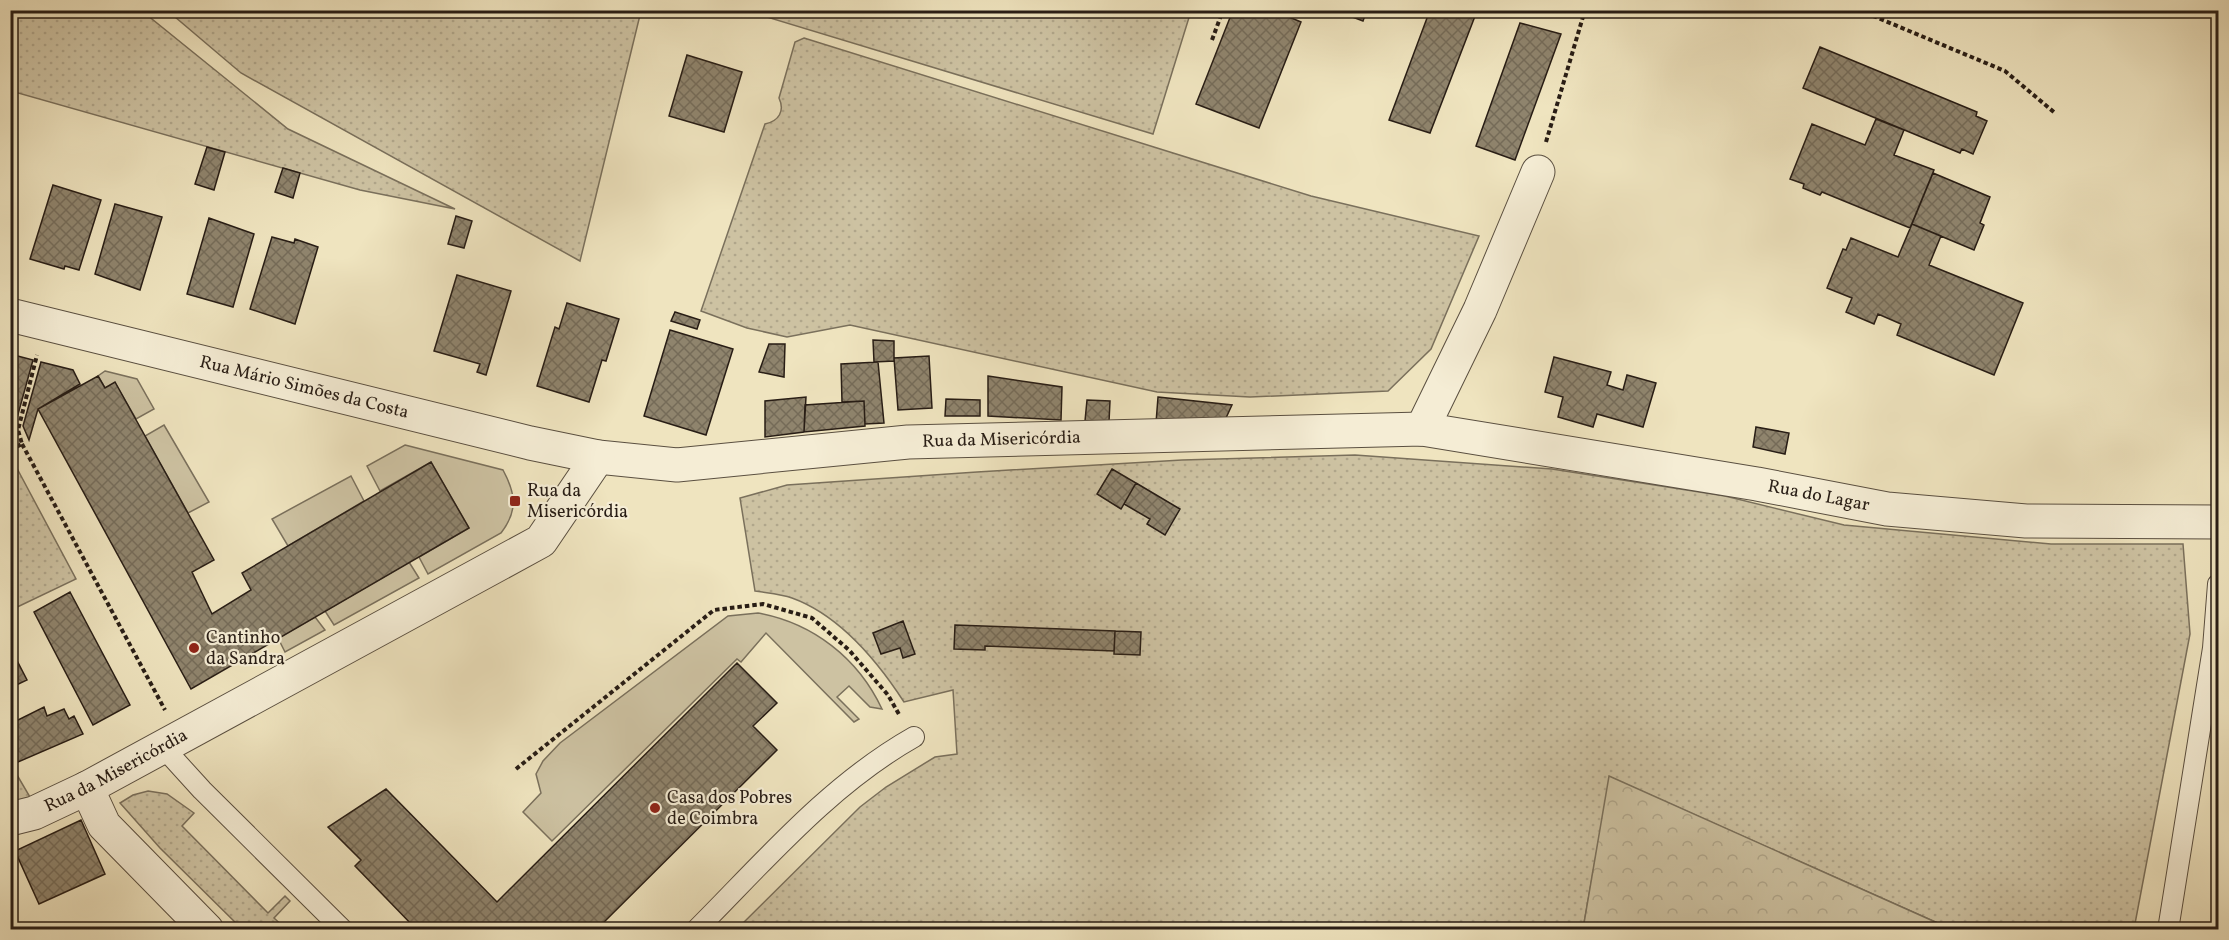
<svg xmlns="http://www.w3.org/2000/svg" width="2229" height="940" viewBox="0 0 2229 940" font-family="Vollkorn,serif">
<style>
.grass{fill:url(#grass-dots);stroke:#7a705c;stroke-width:1.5}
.forest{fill:url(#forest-crowns);stroke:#7a705c;stroke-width:1.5}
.green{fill:#cdc2a2;stroke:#7a705c;stroke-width:1.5}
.building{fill:url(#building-cross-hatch);stroke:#281d15;stroke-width:1.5}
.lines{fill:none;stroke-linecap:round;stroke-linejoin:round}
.lane-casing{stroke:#5a4f40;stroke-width:22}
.street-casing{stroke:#5a4f40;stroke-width:35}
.path{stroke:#281d15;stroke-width:4;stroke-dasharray:4.5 3;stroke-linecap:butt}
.lane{stroke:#f5edd5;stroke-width:20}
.street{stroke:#f5edd5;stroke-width:33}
.poi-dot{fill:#8f2418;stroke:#f5edd5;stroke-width:2}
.labels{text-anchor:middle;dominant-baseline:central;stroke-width:4.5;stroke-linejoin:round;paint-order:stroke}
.street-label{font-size:18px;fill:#281d15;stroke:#f5edd5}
.poi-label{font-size:18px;fill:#281d15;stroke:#f5edd5;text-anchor:start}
</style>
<defs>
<pattern id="grass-dots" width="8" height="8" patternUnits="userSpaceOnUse" patternTransform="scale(1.5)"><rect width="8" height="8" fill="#cdc2a2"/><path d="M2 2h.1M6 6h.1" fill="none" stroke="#b0a68b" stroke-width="1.8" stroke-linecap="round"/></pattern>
<pattern id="forest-crowns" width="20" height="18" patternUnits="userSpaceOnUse" patternTransform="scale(1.5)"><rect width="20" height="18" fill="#cdc2a2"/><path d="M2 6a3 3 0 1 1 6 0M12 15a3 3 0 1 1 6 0" fill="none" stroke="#b0a68b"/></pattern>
<pattern id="building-cross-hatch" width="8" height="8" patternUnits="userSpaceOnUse" patternTransform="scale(1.5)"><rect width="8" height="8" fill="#8f846d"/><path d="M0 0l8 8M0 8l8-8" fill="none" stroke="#756b58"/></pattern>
</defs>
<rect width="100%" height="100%" fill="#efe4bf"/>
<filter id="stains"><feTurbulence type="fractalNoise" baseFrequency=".00333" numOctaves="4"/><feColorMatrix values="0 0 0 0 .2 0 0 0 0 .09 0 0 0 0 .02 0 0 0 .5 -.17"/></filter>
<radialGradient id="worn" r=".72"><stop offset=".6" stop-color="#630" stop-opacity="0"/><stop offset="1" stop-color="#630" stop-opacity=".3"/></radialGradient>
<path class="grass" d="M10 11H142L288 129 455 209 360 190 11 91Z
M168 11H641L580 261 241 73Z
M747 11H1191L1153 134Z
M804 38 1311 196 1479 236 1431 349 1388 391 1250 397 1157 392 850 325 787 337 747 328 701 311 765 124C779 121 785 111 779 98L795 42Z
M1355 455 1552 469 1725 496 1844 525 2051 544H2183L2190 634 2134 929H1951L1610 777 1583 929 736 930 860 807 886 787 935 757 957 754 953 690 904 702C878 662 839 615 792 598 781 594 767 593 755 591L740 498 787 485 977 472 1182 460Z
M12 459 76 579 11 610 10 460Z
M10 763 30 797 10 804Z
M148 791 167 794 194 813 182 826 268 913 285 896 290 901 274 918 286 929H242L160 848 120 803 133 795Z"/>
<path class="forest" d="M1609 776 1951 929H1583Z"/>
<path class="green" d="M105 371 137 379 154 409 136 419 115 383 105 388 98 376Z
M164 425 209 502 188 513 145 436Z
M405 445 503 470C516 494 518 511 501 533L428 574 419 557 469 528 431 462 380 491 367 466Z
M351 476 364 501 288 546 272 519Z
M409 562 419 578 334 625 325 611Z
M758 613C813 623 858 658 882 709L870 707 849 686 837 697 859 719 854 722 766 633 741 662 737 659 552 841 523 812 541 793 536 774 543 761 560 743 728 616Z
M315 617 325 630 285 652 278 638Z"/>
<path class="building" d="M1233 10H1272L1301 22 1259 128 1196 104Z
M1334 10H1367L1363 21Z
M1430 10 1477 11 1430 133 1389 120Z
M1520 23 1561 34 1515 160 1476 146Z
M1820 47 1977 112 1976 116 1987 121 1973 154 1962 149 1960 153 1803 88Z
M687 55 742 72 724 132 669 116Z
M1876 119 1904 130 1894 155 1934 170 1910 228 1822 192 1820 195 1803 188 1804 184 1790 179 1812 124 1865 145Z
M207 147 225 152 214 190 195 184Z
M283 168 300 173 293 198 275 192Z
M1933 173 1990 197 1980 223 1984 225 1974 250 1912 224Z
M53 185 101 200 79 270 65 266 64 269 30 259Z
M115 204 162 217 140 290 95 274Z
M456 216 472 221 464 248 448 244Z
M209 218 254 234 233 307 187 294Z
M1912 224 1941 236 1929 265 2023 303 1994 375 1897 335 1901 324 1878 314 1874 324 1846 312 1852 298 1827 288 1843 249 1846 250 1851 238 1898 257Z
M272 237 294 243 295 239 318 247 295 324 250 309Z
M457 275 511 291 486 375 477 372 480 364 434 351Z
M567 303 619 319 606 361 602 360 589 402 537 386 555 327 559 329Z
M675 312 700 320 697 329 671 321Z
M670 330 733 349 706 435 644 416Z
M873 340 894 341V361L874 362Z
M769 344H785L784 377 759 372Z
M10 354 33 360 17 418 10 422Z
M929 356 932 408 898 410 894 358Z
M1554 357 1611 372 1607 385 1623 390 1627 375 1656 383 1643 427 1597 414 1593 427 1558 417 1563 397 1545 392Z
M41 362 73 370 80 384 38 409 29 440 23 426Z
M878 362 884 423 865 424 864 401 842 402 841 364Z
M98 376 105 388 115 382 214 560 192 572 212 614 251 590 242 573 431 462 469 528 191 689 38 409Z
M988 376 1062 387 1061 420 988 416Z
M806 397 804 432 765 437V401Z
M1158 397 1232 405 1225 420 1156 423Z
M946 399 980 400V416H945Z
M1087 400 1110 401 1109 422 1085 421Z
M864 401 865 426 804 432 805 405Z
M1756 427 1789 433 1785 454 1753 447Z
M1112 469 1136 483 1121 509 1097 494Z
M1136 483 1180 509 1165 535 1147 524 1150 519 1124 504Z
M70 592 130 705 93 725 34 612Z
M903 621 915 654 903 658 900 648 881 654 873 633Z
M955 625 1115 631 1114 651 985 646V650L954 649Z
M1115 631 1141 632 1140 655 1114 654Z
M10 647 27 680 10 688Z
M737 663 777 703 753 726 777 750 596 930H417L355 866 361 860 328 827 386 789 497 902Z
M44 707 47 716 64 709 69 719 74 716 83 734 11 765 10 724Z
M81 820 105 874 39 904 15 851Z
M1049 925 1068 930H1048Z"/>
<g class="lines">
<g class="lane-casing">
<path id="lane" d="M162 746 202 790 343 930
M696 930C764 862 829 785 914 737
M2168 930 2213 648 2218 584"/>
</g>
<g class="street-casing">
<g id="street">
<path id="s1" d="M10 315 530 443 598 457 677 465 908 442 1422 429 1757 484 1887 509 2026 521 2218 522"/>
<path d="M1422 429 1480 310 1538 172"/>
<path d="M87 788 104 825 207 930"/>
<path id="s2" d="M10 819 34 813 87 788 541 541 598 457"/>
</g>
</g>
<path class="path" d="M1859 10 2005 71 2055 113
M1212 40 1223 10
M1546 142 1585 10
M10 435 18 430
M22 444 165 710
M10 450 22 444 18 430 37 355
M516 769 714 610 763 604 812 618 849 650 888 695 900 716"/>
<use href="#lane" class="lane"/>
<use href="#street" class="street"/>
</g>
<g class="poi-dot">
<rect x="509" y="495" width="12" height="12" rx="3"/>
<circle cx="194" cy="648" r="6"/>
<circle cx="655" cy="808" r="6"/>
</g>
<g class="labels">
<g class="street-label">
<text stroke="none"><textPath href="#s1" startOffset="303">Rua Mário Simões da Costa</textPath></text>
<text stroke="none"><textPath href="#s1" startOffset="1010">Rua da Misericórdia</textPath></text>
<text stroke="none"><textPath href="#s1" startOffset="1833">Rua do Lagar</textPath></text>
<text stroke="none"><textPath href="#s2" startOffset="117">Rua da Misericórdia</textPath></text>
</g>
<g class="poi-label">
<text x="527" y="491">Rua da<tspan x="527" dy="21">Misericórdia</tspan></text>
<text x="206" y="638">Cantinho<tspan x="206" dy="21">da Sandra</tspan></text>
<text x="667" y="798">Casa dos Pobres<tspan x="667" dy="21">de Coimbra</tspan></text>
</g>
</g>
<rect width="2229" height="940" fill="none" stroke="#efe4bf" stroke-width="36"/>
<rect x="12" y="12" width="2205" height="916" fill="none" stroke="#281d15" stroke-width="3"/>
<rect x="18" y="18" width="2193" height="904" fill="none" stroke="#281d15" stroke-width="1.5"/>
<rect width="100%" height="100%" filter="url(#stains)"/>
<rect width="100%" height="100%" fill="url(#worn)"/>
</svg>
